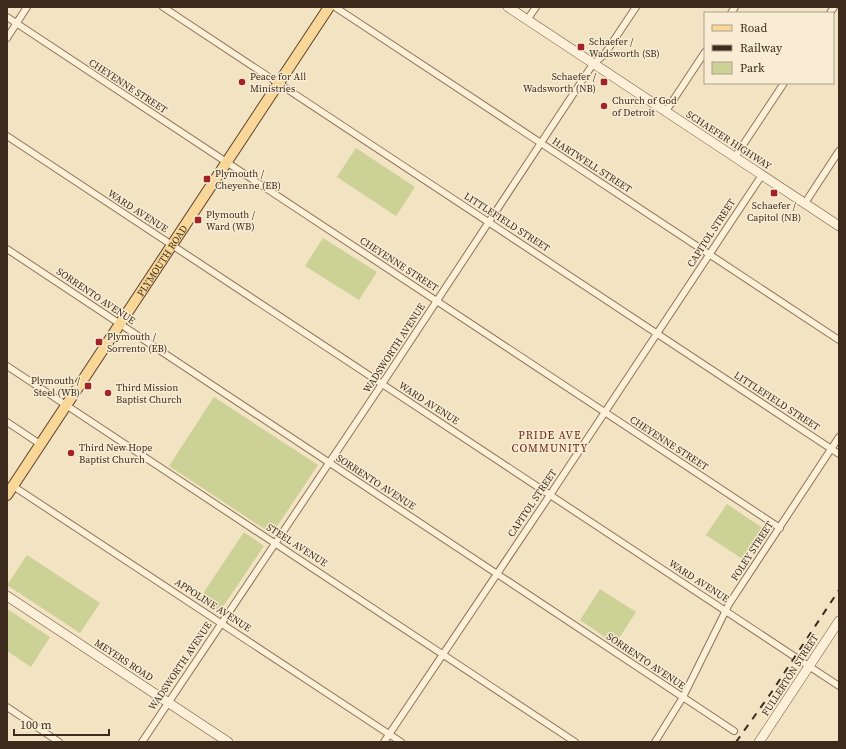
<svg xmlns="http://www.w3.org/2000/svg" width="846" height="749" viewBox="0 0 846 749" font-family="'Source Serif 4',serif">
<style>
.green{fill:#ccd196}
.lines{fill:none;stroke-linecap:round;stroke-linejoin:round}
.street-casing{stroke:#8e7358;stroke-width:8}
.secondary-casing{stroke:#70543b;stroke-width:10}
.primary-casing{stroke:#5c412d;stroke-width:12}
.street{stroke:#fcf0d8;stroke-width:6}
.secondary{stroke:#fcf0d8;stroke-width:9}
.primary{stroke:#f8d798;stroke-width:10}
.rail{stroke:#3d2c1d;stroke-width:2;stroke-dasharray:7 7;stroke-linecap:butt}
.poi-dot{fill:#a22327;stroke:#f8edd4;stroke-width:1.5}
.labels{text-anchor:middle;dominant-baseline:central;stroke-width:3;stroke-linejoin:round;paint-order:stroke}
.poi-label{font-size:10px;fill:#3d2c1d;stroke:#f8edd4;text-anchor:start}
.street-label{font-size:10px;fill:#3d2c1d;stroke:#f8edd4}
.neighbourhood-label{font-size:11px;letter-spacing:1px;fill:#6d2819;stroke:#f8edd4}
</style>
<rect width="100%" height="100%" fill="#f2e3c3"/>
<path class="green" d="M356 148 415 187 396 216 337 177Z
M323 238 377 272 359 300 305 266Z
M214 397 318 465 272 534 169 466Z
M727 504 764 529 744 560 706 535Z
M244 532 264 546 218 614 198 601Z
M27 555 100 603 80 633 7 585Z
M600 589 636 612 615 644 580 620Z
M7 609 50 637 31 667 7 651Z"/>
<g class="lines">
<g class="street-casing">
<path id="street" d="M163 7 839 454
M335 7 839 340
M731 13 735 7
M830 13 834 7
M7 17 780 528
M527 20 536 7
M7 38 27 7
M666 111 705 52
M7 136 839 686
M735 157 784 83
M805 203 839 151
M7 249 734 731
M7 366 575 742
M7 422 40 444
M13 486 401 742
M7 707 59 742
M142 742 382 384 593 64 604 55 636 7
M384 742 550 495 762 175
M655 742 683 697 729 604 839 437"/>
</g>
<g class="secondary-casing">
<path id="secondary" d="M508 7 839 226
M7 596 228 742
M759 742 839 621"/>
</g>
<g class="primary-casing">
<g id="primary">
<path id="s1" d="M7 495 329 7"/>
</g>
</g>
<use href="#street" class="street"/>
<use href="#secondary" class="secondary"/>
<use href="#primary" class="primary"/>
<path class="rail" d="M736 742 771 693 839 590"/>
</g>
<g class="poi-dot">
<rect x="577" y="43" width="8" height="8" rx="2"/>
<circle cx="242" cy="82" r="4"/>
<rect x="600" y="78" width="8" height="8" rx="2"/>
<circle cx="604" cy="106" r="4"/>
<rect x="203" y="175" width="8" height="8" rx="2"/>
<rect x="770" y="189" width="8" height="8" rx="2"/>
<rect x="194" y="216" width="8" height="8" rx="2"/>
<rect x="95" y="338" width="8" height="8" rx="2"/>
<rect x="84" y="382" width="8" height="8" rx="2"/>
<circle cx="108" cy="393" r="4"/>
<circle cx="71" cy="453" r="4"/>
</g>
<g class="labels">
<g class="poi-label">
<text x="589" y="41">Schaefer /<tspan x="589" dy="12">Wadsworth (SB)</tspan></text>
<text x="250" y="76">Peace for All<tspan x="250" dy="12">Ministries</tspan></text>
<text x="596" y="76" text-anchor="end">Schaefer /<tspan x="596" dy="12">Wadsworth (NB)</tspan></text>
<text x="612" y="100">Church of God<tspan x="612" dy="12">of Detroit</tspan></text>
<text x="215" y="173">Plymouth /<tspan x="215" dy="12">Cheyenne (EB)</tspan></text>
<text x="774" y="205" text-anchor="middle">Schaefer /<tspan x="774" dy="12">Capitol (NB)</tspan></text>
<text x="206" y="214">Plymouth /<tspan x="206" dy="12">Ward (WB)</tspan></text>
<text x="107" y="336">Plymouth /<tspan x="107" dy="12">Sorrento (EB)</tspan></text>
<text x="80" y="380" text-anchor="end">Plymouth /<tspan x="80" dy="12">Steel (WB)</tspan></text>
<text x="116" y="387">Third Mission<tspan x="116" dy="12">Baptist Church</tspan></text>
<text x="79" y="447">Third New Hope<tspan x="79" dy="12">Baptist Church</tspan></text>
</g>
<g class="street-label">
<text transform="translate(128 86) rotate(33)">CHEYENNE STREET</text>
<text transform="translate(729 140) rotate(33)">SCHAEFER HIGHWAY</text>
<text transform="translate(592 165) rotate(33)">HARTWELL STREET</text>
<text transform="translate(138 211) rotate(33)">WARD AVENUE</text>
<text transform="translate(507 222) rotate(33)">LITTLEFIELD STREET</text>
<text transform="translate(711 233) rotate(-57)">CAPITOL STREET</text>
<text stroke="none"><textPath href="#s1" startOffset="281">PLYMOUTH ROAD</textPath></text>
<text transform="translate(399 264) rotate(33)">CHEYENNE STREET</text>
<text transform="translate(96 296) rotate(34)">SORRENTO AVENUE</text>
<text transform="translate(394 348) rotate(-57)">WADSWORTH AVENUE</text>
<text transform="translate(777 401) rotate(33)">LITTLEFIELD STREET</text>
<text transform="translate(429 403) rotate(33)">WARD AVENUE</text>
<text transform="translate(669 443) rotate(33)">CHEYENNE STREET</text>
<text transform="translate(376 482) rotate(33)">SORRENTO AVENUE</text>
<text transform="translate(532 503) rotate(-56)">CAPITOL STREET</text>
<text transform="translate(297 545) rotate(33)">STEEL AVENUE</text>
<text transform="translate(752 551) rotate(-57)">FOLEY STREET</text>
<text transform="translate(699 581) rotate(33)">WARD AVENUE</text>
<text transform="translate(213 605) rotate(33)">APPOLINE AVENUE</text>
<text transform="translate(124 660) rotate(33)">MEYERS ROAD</text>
<text transform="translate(646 661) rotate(34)">SORRENTO AVENUE</text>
<text transform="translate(180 666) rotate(-56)">WADSWORTH AVENUE</text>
<text transform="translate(790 675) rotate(-57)">FULLERTON STREET</text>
</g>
<g class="neighbourhood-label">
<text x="550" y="435">PRIDE AVE<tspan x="550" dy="13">COMMUNITY</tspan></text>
</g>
</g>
<rect width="846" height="749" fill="none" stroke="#3d2c1d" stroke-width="16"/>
<rect x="704" y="12" width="130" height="72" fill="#f8edd4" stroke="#ada08b"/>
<rect x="712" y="25" width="20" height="6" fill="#f8d798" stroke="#ada08b"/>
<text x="740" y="32" font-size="12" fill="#3d2c1d">Road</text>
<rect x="712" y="45" width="20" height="6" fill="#3d2c1d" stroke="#ada08b"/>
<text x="740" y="52" font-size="12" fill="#3d2c1d">Railway</text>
<rect x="712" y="62" width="20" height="12" fill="#ccd196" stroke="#ada08b"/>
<text x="740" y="72" font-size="12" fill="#3d2c1d">Park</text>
<path d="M14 729v6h95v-6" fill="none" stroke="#3d2c1d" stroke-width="2"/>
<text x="20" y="729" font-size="12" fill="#3d2c1d" stroke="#f8edd4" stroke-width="3" paint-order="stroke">100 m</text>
</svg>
